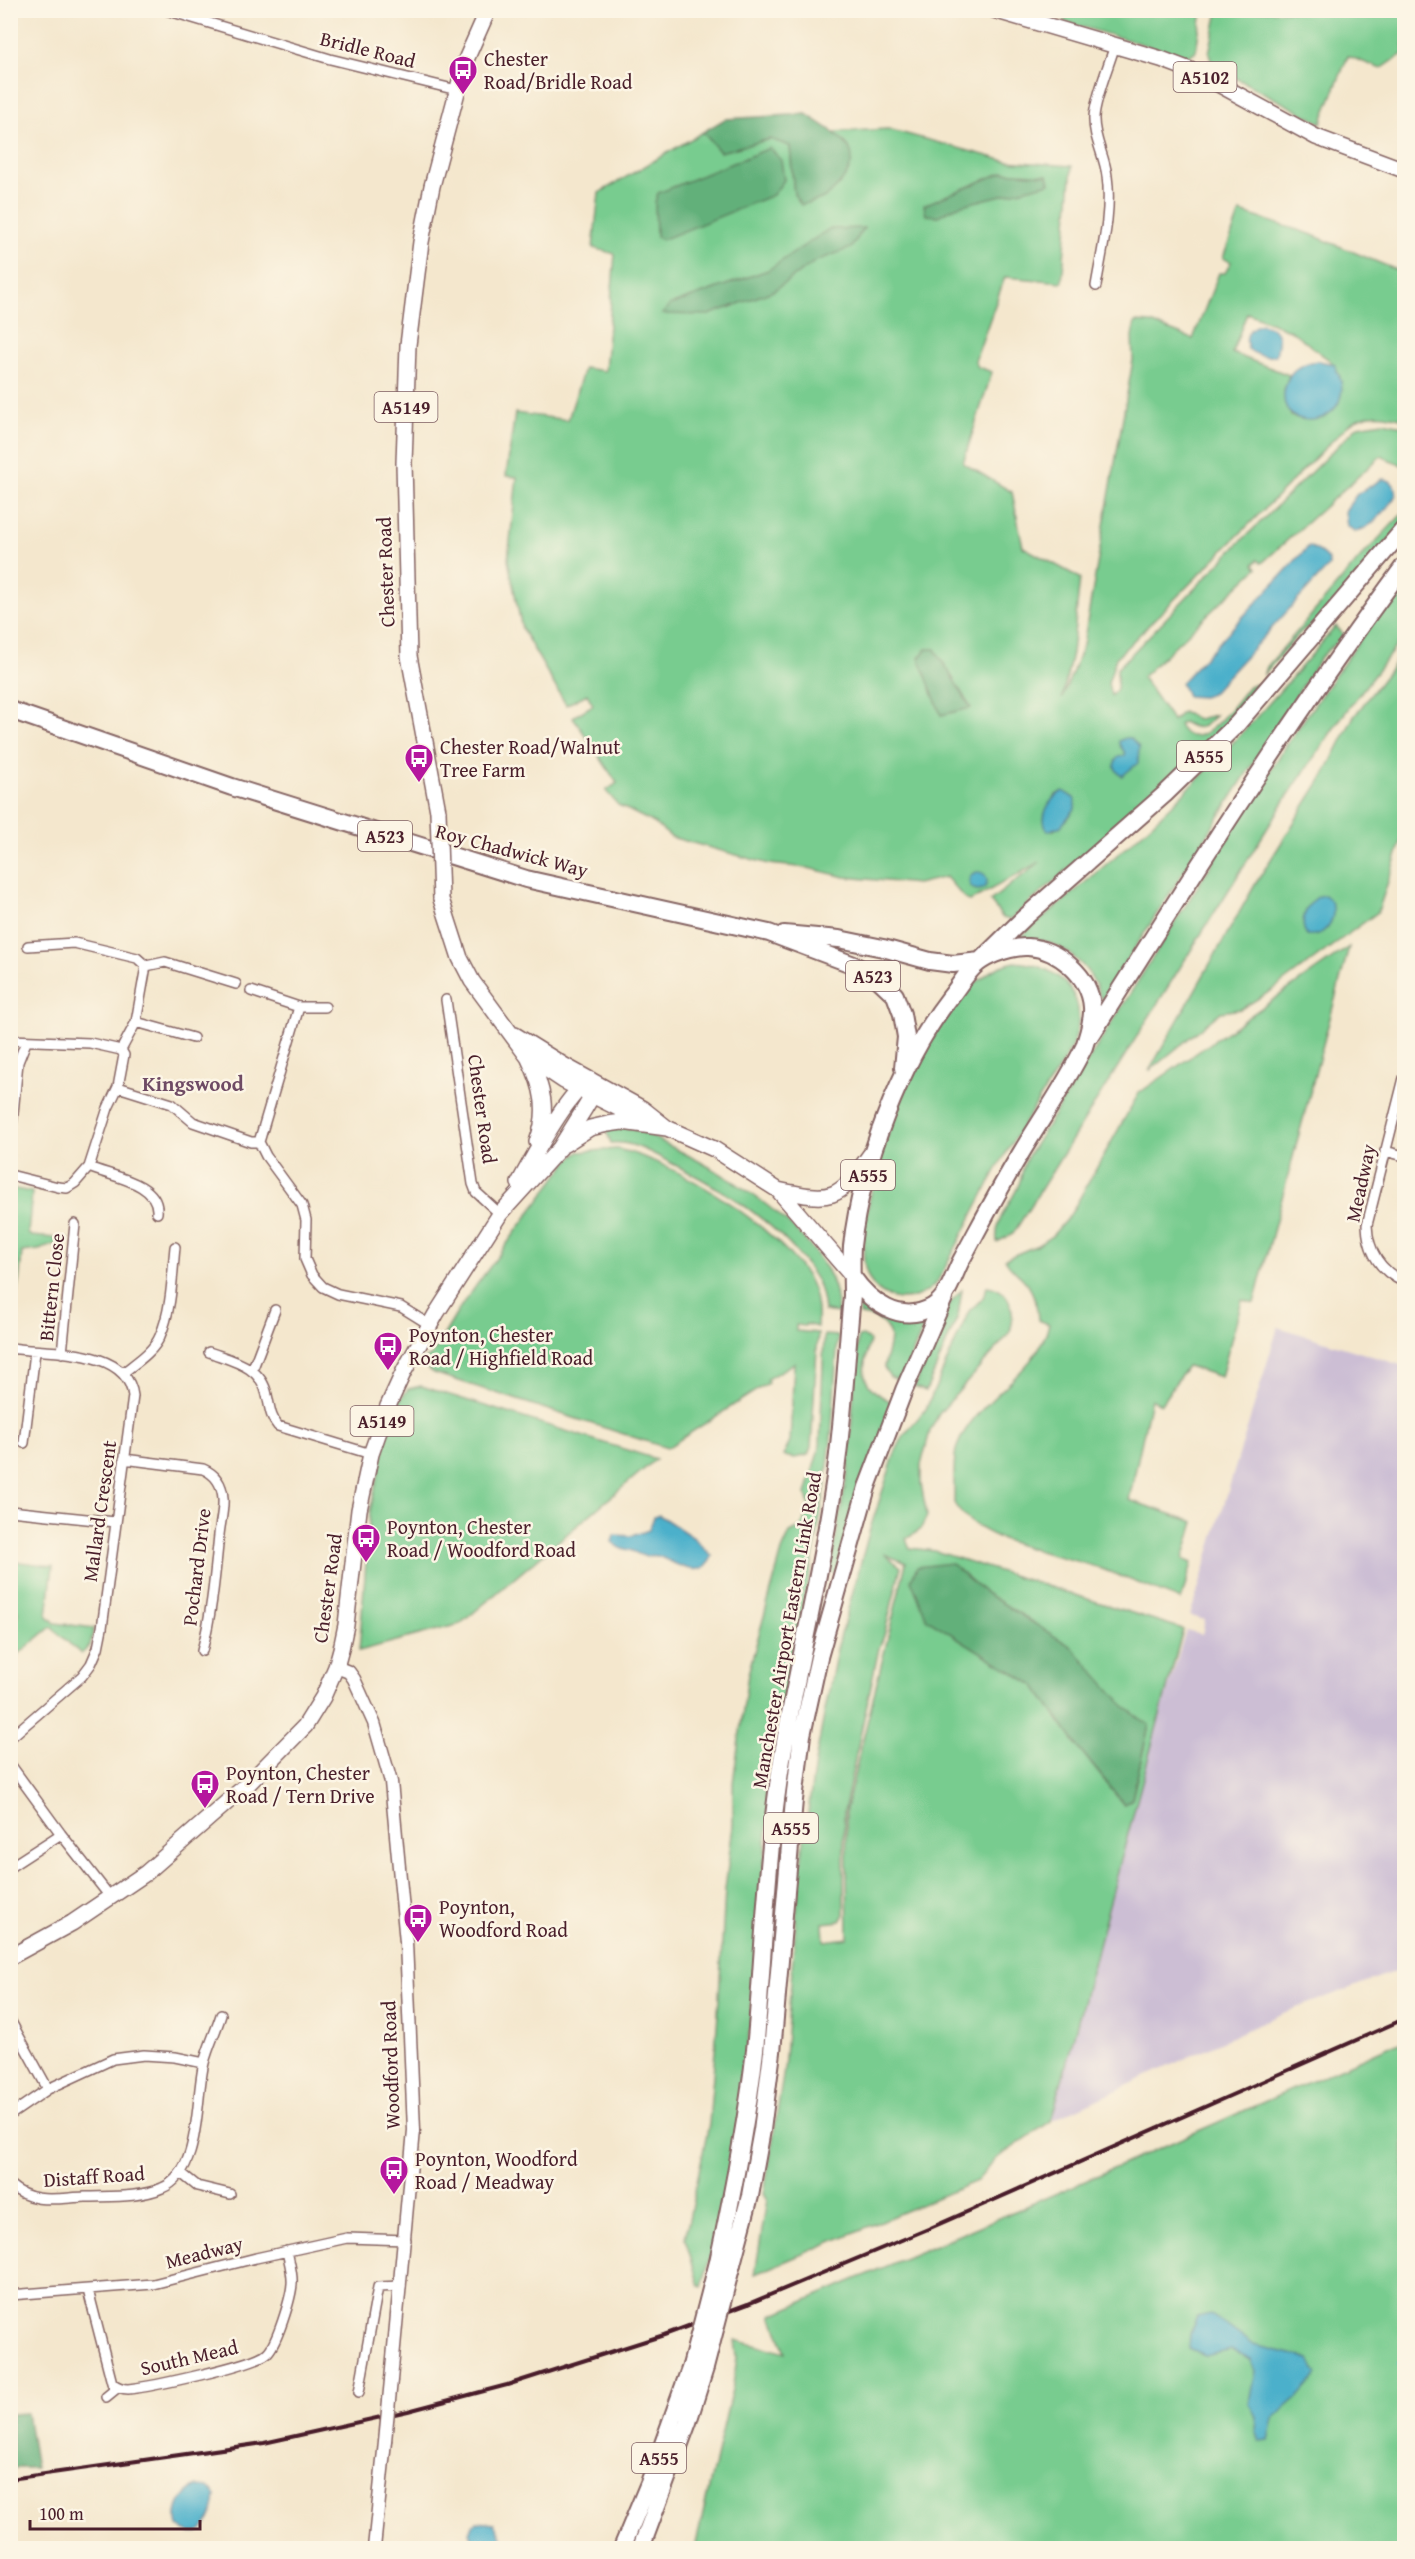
<svg xmlns="http://www.w3.org/2000/svg" width="1415" height="2559" viewBox="0 0 1415 2559" font-family="'Gentium Book Plus',serif">
<style>
.industrial{fill:#ccbed4}
.green{fill:#78cc8f;stroke:#61765d;stroke-width:1.5;fill-rule:evenodd}
.forest{fill:#62b07a;stroke:#566852;stroke-width:1.5}
.water{fill:#4cb0cb;stroke:#4b687b;stroke-width:1.5}
.lines{fill:none;stroke-linecap:round;stroke-linejoin:round}
.stream{stroke:#4cb0cb;stroke-width:4}
.minor-casing{stroke:#866564;stroke-width:12}
.tertiary-casing{stroke:#866564;stroke-width:15}
.primary-casing{stroke:#866564;stroke-width:18}
.trunk-casing{stroke:#866564;stroke-width:20}
.minor{stroke:#fff;stroke-width:9}
.tertiary{stroke:#fff;stroke-width:12}
.primary{stroke:#fff;stroke-width:15}
.trunk{stroke:#fff;stroke-width:16}
.rail{stroke:#4a1f2b;stroke-width:4}
.tertiary-bridge-casing{stroke:#866564;stroke-width:15;stroke-linecap:butt}
.primary-bridge-casing{stroke:#866564;stroke-width:18;stroke-linecap:butt}
.trunk-bridge-casing{stroke:#866564;stroke-width:20;stroke-linecap:butt}
.tertiary-bridge{stroke:#fff;stroke-width:12}
.primary-bridge{stroke:#fff;stroke-width:15}
.trunk-bridge{stroke:#fff;stroke-width:16}
.labels{text-anchor:middle;dominant-baseline:central;stroke-width:5;stroke-linejoin:round;paint-order:stroke}
.shield{fill:#fcf5e5;stroke:#7f5f63;stroke-width:1.5}
.shield-label{font-size:18px;font-weight:bold;fill:#4a1f2b}
.street-label{font-size:20px;fill:#4a1f2b;stroke:#fcf5e5}
.poi-label{font-size:20px;fill:#4a1f2b;stroke:#fcf5e5;text-anchor:start}
.neighbourhood-label{font-size:21px;font-weight:bold;fill:#6f4b65;stroke:#fcf5e5}
</style>
<rect width="100%" height="100%" fill="#fcf5e5"/>
<filter id="ink" filterUnits="userSpaceOnUse"><feTurbulence type="fractalNoise" baseFrequency=".0167" numOctaves="2"/><feDisplacementMap in="SourceGraphic" scale="12" xChannelSelector="R" yChannelSelector="G"/><feConvolveMatrix kernelMatrix="1 2 1 2 8 2 1 2 1" color-interpolation-filters="sRGB"/></filter>
<filter id="wash" filterUnits="userSpaceOnUse"><feTurbulence type="fractalNoise" baseFrequency=".008" numOctaves="4" result="noise"/><feDisplacementMap in="SourceGraphic" scale="24" xChannelSelector="R" yChannelSelector="G"/><feGaussianBlur stdDeviation="1.35" result="paint"/><feColorMatrix in="noise" values="0 0 0 0 0 0 0 0 0 0 0 0 0 0 0 0 0 1.4 0 .05"/><feComposite in="paint" operator="in"/></filter>
<g filter="url(#wash)">
<rect width="100%" height="100%" fill="#f4e7cd"/>
<path class="industrial" d="M1278 1327 1404 1366V1968L1283 2013 1051 2121 1159 1718 1186 1630 1202 1634 1205 1620 1190 1616Z"/>
<path class="green" d="M1052 10H1202V11L1196 51 1187 57 1065 22 1064 18 1050 15Z
M1218 11H1404V53L1381 69 1348 56 1321 123 1213 66 1209 53Z
M888 129 1006 161 1072 166 1062 282 1005 277 975 361 978 367 992 372 963 463 1012 492 1023 547 1080 578 1072 653 1062 699 1083 645 1133 360 1132 336 1135 322 1151 323 1193 339 1219 273H1225L1231 262 1223 258 1240 212 1310 234 1404 273V419C1383 413 1366 411 1348 425L1116 658 1108 683 1111 696 1117 689V669L1237 545 1358 426 1383 422 1404 426V466L1381 456 1262 563 1258 560 1254 564 1257 568 1142 677 1173 721 1182 712 1198 719 1215 715C1204 729 1198 731 1183 722L1179 725C1197 761 1236 701 1249 686L1254 684 1260 685 1259 692 1169 781 1010 920 1003 918 990 901 1040 862 970 901 966 900 946 877 917 884 845 877 808 868 769 864 671 837 654 823 618 805 606 791 617 783 573 717 593 705 587 694 566 705 522 629 508 560 517 477 506 476 515 413 568 420 584 368 605 371 615 254 593 248 599 193 703 132 720 152 771 139 790 146 794 194 849 147 834 132ZM1247 313C1262 319 1280 325 1294 333 1303 339 1311 347 1320 353 1324 357 1331 360 1334 365 1356 398 1324 429 1291 416L1284 390 1289 375 1232 353ZM1063 791 1075 799C1075 814 1066 822 1054 830L1056 795Z
M1404 512V522L1326 615 1301 632 1264 674 1265 669 1360 558Z
M1404 577V636L1338 722 1287 797 1013 1234 997 1242C994 1218 1011 1205 1019 1184 1023 1174 1022 1165 1028 1156L1289 741Z
M1336 626 1344 635 1321 657 1103 998H1100C1092 964 1057 938 1023 938V935C1068 897 1113 860 1155 821 1220 760 1279 694 1336 626Z
M1404 651V833L1378 912 1271 991 1241 1009 1221 1012 1149 1071 1256 883 1324 775 1353 718Z
M1349 947 1254 1303 1242 1300 1221 1377 1187 1366 1161 1404 1151 1399 1129 1500 1194 1522 1183 1559 1192 1563 1181 1600C1153 1589 1126 1578 1099 1568 1057 1553 977 1544 954 1503 955 1488 952 1460 957 1447 976 1397 1037 1376 1049 1324L1038 1320C1037 1304 1034 1290 1022 1278 1016 1272 1009 1267 1005 1259L1038 1245 1052 1236 1070 1215 1139 1093Z
M1015 962C1049 964 1083 985 1078 1025 1076 1046 1061 1064 1050 1082 1034 1108 1017 1134 1002 1160 979 1200 960 1242 937 1282 912 1311 868 1302 864 1261 856 1188 934 975 1015 962Z
M605 1128C614 1129 624 1127 633 1129 646 1133 658 1140 670 1146 723 1172 797 1217 826 1269 834 1282 837 1297 838 1313L824 1311C823 1301 821 1289 816 1280 785 1226 725 1190 671 1163 652 1153 633 1141 611 1143Z
M617 1149C675 1161 782 1229 810 1282 817 1296 818 1312 817 1327L806 1324 805 1326 796 1325V1331L818 1333 811 1447 808 1455 795 1458 783 1456 790 1442 794 1363 767 1379 768 1383 667 1448 434 1373 424 1366 422 1361 432 1355 461 1306 568 1161 579 1152Z
M10 1188 32 1192 28 1233 31 1236 69 1239 39 1250 22 1252 18 1292 11 1291Z
M987 1286C1011 1289 1017 1314 1009 1334L939 1414 930 1431 921 1465V1484L927 1516 920 1530 906 1539 910 1548 935 1551 1183 1629 1051 2121 996 2159 977 2181 755 2274 767 2199 764 2194 784 2070 800 1869 815 1762 837 1649 870 1529 895 1453 904 1435 926 1409 969 1311C978 1302 985 1300 987 1286ZM884 1554 906 1563 846 1809 848 1938 824 1941 823 1923 841 1921 844 1916V1811L879 1648 884 1636 901 1567ZM951 1563 984 1592 1032 1621 1127 1709 1149 1725 1132 1799 1123 1804 1078 1747 1035 1686 996 1660Z
M962 1290 958 1316 926 1391 914 1387 950 1303Z
M860 1301C884 1323 900 1318 929 1314L901 1381 890 1377 884 1367C887 1347 899 1333 876 1318L860 1315Z
M824 1335 838 1336 831 1440 826 1482 814 1552 769 1769 766 1789 769 1810 744 2091 720 2220 702 2287 699 2286 685 2238 709 2124 718 2014 725 1890 733 1824V1783L748 1674 782 1551 790 1533 800 1528 810 1508 806 1494 820 1445Z
M863 1336 870 1341C861 1373 859 1386 892 1402L836 1574 830 1572 848 1470 858 1337Z
M421 1386 656 1459 460 1624 359 1651 370 1511 389 1428 399 1401 408 1389Z
M11 1561 53 1566 47 1615 55 1623 94 1628 90 1646 81 1654 51 1627 15 1657 11 1653V1621L19 1614 11 1603Z
M1404 2040V2548H695L733 2385 737 2357 735 2340 786 2353 772 2315 1085 2181Z"/>
<path class="forest" d="M806 114C820 123 836 132 847 145 862 163 838 189 823 198 817 201 808 203 801 205L794 194 790 146 770 139 720 152 703 132 725 119Z
M770 148 781 160 784 180 773 195 662 240 656 236 655 202 658 193Z
M1003 172 1048 175 1050 183 958 206 938 216 926 215 924 205Z
M864 228 851 248 816 261 773 291 709 315 662 314 670 305 768 270 829 229Z
M926 649H935L971 708 941 715 919 658Z
M951 1563 984 1592 1072 1647 1127 1709 1149 1725 1132 1799 1124 1804 1078 1747 1035 1686 927 1619 911 1580 917 1567Z
M27 2413 36 2468H11V2414Z"/>
<path class="water" d="M1262 324C1281 329 1280 338 1276 355 1265 358 1256 355 1248 349 1244 336 1248 327 1262 324Z
M1318 361 1334 364C1338 373 1344 384 1341 395 1334 432 1267 429 1288 379 1292 368 1307 362 1318 361Z
M1382 479C1393 480 1395 485 1396 495 1388 508 1371 530 1355 531L1347 526 1345 511 1357 494Z
M1309 546C1317 550 1330 556 1329 566L1211 694 1203 697 1187 696 1181 683Z
M1125 738H1131L1139 747 1138 763 1122 776C1115 771 1112 764 1118 757L1125 756V753L1119 744V741Z
M1063 791 1075 799V809L1061 826 1048 831C1038 817 1049 799 1063 791Z
M969 881a9 9 0 1 1 18 0a9 9 0 1 1-18 0Z
M1325 895C1343 908 1329 939 1307 935 1297 922 1308 897 1325 895Z
M659 1515 694 1538 712 1556C702 1583 674 1562 658 1556 653 1555 649 1556 644 1556 635 1554 632 1548 622 1549L612 1542 614 1535 632 1536 649 1530 654 1517Z
M1211 2314 1253 2345 1310 2359 1318 2374 1297 2398 1274 2418 1269 2440 1259 2441 1255 2431 1256 2417 1249 2403 1255 2371 1251 2359 1232 2350 1205 2356 1189 2349 1190 2333 1197 2317Z
M198 2486C207 2486 210 2489 216 2496 215 2517 201 2546 178 2526 174 2510 182 2492 198 2486Z
M477 2522 494 2524 503 2540C490 2551 477 2547 469 2533L472 2525Z"/>
<g class="lines">
<path class="stream" d="M1399 2363 1404 2360"/>
</g>
</g>
<g filter="url(#ink)">
<g class="lines">
<g class="minor-casing">
<path id="minor" d="M166 10 330 59 457 90
M1096 286C1102 250 1112 212 1107 176 1105 156 1093 138 1094 117 1095 98 1109 65 1115 45
M28 946 74 943 137 958 146 966
M251 991 299 1007 259 1142
M446 1000 473 1184 476 1192 500 1214
M299 1007H325
M136 1022 193 1038
M10 1040 90 1043 121 1050
M121 1050 136 1022 146 966 165 962 236 984
M1404 1078 1367 1225C1368 1251 1380 1271 1404 1282
M118 1087 172 1104 193 1122 251 1142H259L266 1156 302 1205 306 1220 305 1259 312 1275 323 1287 338 1294 401 1307 430 1325
M10 1145 18 1062 26 1042
M1385 1151 1404 1156
M89 1167C108 1176 160 1182 157 1213
M10 1175 58 1187 67 1188 75 1183 89 1167 108 1108 118 1087 124 1055 121 1050
M10 1348C48 1354 127 1346 133 1396L102 1628 98 1648 91 1664 82 1676 10 1738
M209 1352C233 1361 261 1366 267 1395 270 1407 270 1417 278 1426L371 1454
M62 1353 75 1224
M253 1368 275 1310
M124 1372C137 1362 154 1351 160 1336 172 1309 172 1276 175 1247
M24 1443 35 1352
M124 1459 203 1469C215 1474 222 1484 223 1498 224 1510 220 1523 219 1535 215 1574 212 1612 202 1651
M10 1511 115 1522
M10 1764 61 1834 111 1898
M10 1867 61 1834
M10 2020 48 2089
M10 2115 48 2089 113 2059 144 2055 175 2057 204 2063
M181 2173 197 2186 230 2194
M10 2185C32 2205 58 2198 85 2197 109 2196 140 2198 162 2188 202 2172 195 2098 204 2063 208 2047 216 2031 221 2015
M88 2290 112 2383C117 2387 121 2389 128 2389 150 2387 254 2365 267 2353 277 2344 291 2298 292 2284 293 2274 289 2261 287 2251
M10 2295 153 2284 256 2258 347 2238 406 2240
M359 2392 378 2287 401 2286
M106 2397 117 2388"/>
</g>
<g class="tertiary-casing">
<path id="tertiary" d="M336 1667 349 1672 354 1679 374 1723 391 1782 406 1942 414 2130 391 2380
M374 2548 385 2441"/>
</g>
<g class="primary-casing">
<path id="primary" d="M994 10 1161 59 1198 73 1316 137 1404 170
M438 811 409 656 404 463 408 345 421 242 432 186 465 62 488 10
M441 899 460 958 472 981 528 1057 564 1081 628 1113 643 1123
M515 1035 565 1066 643 1109 667 1128
M529 1059C543 1087 549 1112 537 1142
M565 1144 590 1128 608 1124 622 1122 667 1128 714 1149 778 1190 852 1276
M519 1183C532 1159 565 1098 585 1084
M778 1190C832 1201 837 1202 870 1155
M10 1957 72 1923 146 1873 249 1783 305 1726 323 1697 336 1667 341 1649 346 1625 359 1510 371 1454 388 1406 404 1371 436 1314 500 1214 560 1148 585 1108 592 1096 591 1080"/>
</g>
<g class="trunk-casing">
<path id="trunk" d="M10 710 232 787 526 879 769 933 854 965 877 978 895 995 902 1014 906 1037 903 1068
M784 934 839 939 883 948 930 961 953 964 980 961 1024 918 1165 794 1237 724 1404 529
M1092 1034C1192 875 1292 717 1404 566
M718 2262C733 2192 747 2122 755 2050 763 1967 765 1883 776 1800 790 1692 820 1585 835 1477 844 1417 846 1356 852 1296 852 1280 851 1263 852 1246 861 1165 901 1060 951 996 960 985 969 968 981 961 992 954 1014 946 1028 947 1058 949 1090 976 1092 1007 1093 1021 1088 1034 1084 1047 1066 1084 1042 1118 1021 1153 1000 1187 982 1222 963 1257 953 1274 950 1296 932 1307 900 1325 870 1302 852 1276
M732 2264 750 2196 762 2130 772 2052 794 1800 802 1735 819 1657 867 1487 904 1390 944 1298
M622 2548 649 2483 691 2366
M641 2548 688 2422 705 2368"/>
</g>
<use href="#minor" class="minor"/>
<use href="#tertiary" class="tertiary"/>
<use href="#primary" class="primary"/>
<use href="#trunk" class="trunk"/>
<path class="rail" d="M10 2479 264 2443 408 2411 507 2385 664 2335 748 2304 928 2229 1404 2019"/>
<g class="tertiary-bridge-casing">
<path id="tertiary-bridge" d="M385 2441 391 2380"/>
</g>
<g class="primary-bridge-casing">
<path id="primary-bridge" d="M438 811 441 899"/>
</g>
<g class="trunk-bridge-casing">
<path id="trunk-bridge" d="M691 2366 718 2262
M705 2368 732 2264"/>
</g>
<use href="#tertiary-bridge" class="tertiary-bridge"/>
<use href="#primary-bridge" class="primary-bridge"/>
<use href="#trunk-bridge" class="trunk-bridge"/>
</g>
</g>
<defs>
<g id="bus-pin" transform="scale(1.5)"><path d="M0 17L-7.5 6A9.5 9.5 0 1 1 7.5 6Z" fill="#b5179e" stroke="#fcf5e5"/><path d="M-5-6H5V4H4V6H2V4H-2V6H-4V4H-5ZM-3.5-4V0h7V-4ZM-3.5 1.2v1.5H-2V1.2ZM2 1.2v1.5H3.5V1.2Z" fill="#fff"/></g>
</defs>
<g fill-rule="evenodd">
<use href="#bus-pin" x="463" y="70"/>
<use href="#bus-pin" x="419" y="758"/>
<use href="#bus-pin" x="388" y="1346"/>
<use href="#bus-pin" x="366" y="1538"/>
<use href="#bus-pin" x="205" y="1784"/>
<use href="#bus-pin" x="418" y="1918"/>
<use href="#bus-pin" x="394" y="2170"/>
</g>
<g class="labels">
<g class="shield">
<rect x="1173.5" y="62" width="63" height="30" rx="4.5"/>
<rect x="374.5" y="392" width="63" height="30" rx="4.5"/>
<rect x="1177" y="741" width="54" height="30" rx="4.5"/>
<rect x="358" y="821" width="54" height="30" rx="4.5"/>
<rect x="846" y="961" width="54" height="30" rx="4.5"/>
<rect x="841" y="1160" width="54" height="30" rx="4.5"/>
<rect x="350.5" y="1406" width="63" height="30" rx="4.5"/>
<rect x="764" y="1813" width="54" height="30" rx="4.5"/>
<rect x="632" y="2443" width="54" height="30" rx="4.5"/>
</g>
<g class="shield-label">
<text x="1205" y="77">A5102</text>
<text x="406" y="407">A5149</text>
<text x="1204" y="756">A555</text>
<text x="385" y="836">A523</text>
<text x="873" y="976">A523</text>
<text x="868" y="1175">A555</text>
<text x="382" y="1421">A5149</text>
<text x="791" y="1828">A555</text>
<text x="659" y="2458">A555</text>
</g>
<g class="street-label">
<text transform="translate(368 49) rotate(14)">Bridle Road</text>
<text transform="translate(385 572) rotate(-92)">Chester Road</text>
<text transform="translate(512 850) rotate(15)">Roy Chadwick Way</text>
<text transform="translate(483 1109) rotate(82)">Chester Road</text>
<text transform="translate(1360 1183) rotate(-78)">Meadway</text>
<text transform="translate(51 1287) rotate(-84)">Bittern Close</text>
<text transform="translate(99 1511) rotate(-82)">Mallard Crescent</text>
<text transform="translate(196 1567) rotate(-83)">Pochard Drive</text>
<text transform="translate(327 1588) rotate(-82)">Chester Road</text>
<text transform="translate(786 1630) rotate(-80)">Manchester Airport Eastern Link Road</text>
<text transform="translate(390 2065) rotate(-92)">Woodford Road</text>
<text transform="translate(94 2176) rotate(-4)">Distaff Road</text>
<text transform="translate(204 2252) rotate(-14)">Meadway</text>
<text transform="translate(189 2357) rotate(-13)">South Mead</text>
</g>
<g class="poi-label">
<text x="484" y="58">Chester<tspan x="484" dy="23">Road/Bridle Road</tspan></text>
<text x="440" y="746">Chester Road/Walnut<tspan x="440" dy="23">Tree Farm</tspan></text>
<text x="409" y="1334">Poynton, Chester<tspan x="409" dy="23">Road / Highfield Road</tspan></text>
<text x="387" y="1526">Poynton, Chester<tspan x="387" dy="23">Road / Woodford Road</tspan></text>
<text x="226" y="1772">Poynton, Chester<tspan x="226" dy="23">Road / Tern Drive</tspan></text>
<text x="439" y="1906">Poynton,<tspan x="439" dy="23">Woodford Road</tspan></text>
<text x="415" y="2158">Poynton, Woodford<tspan x="415" dy="23">Road / Meadway</tspan></text>
</g>
<g class="neighbourhood-label">
<text x="193" y="1083">Kingswood</text>
</g>
</g>
<rect width="1415" height="2559" fill="none" stroke="#fcf5e5" stroke-width="36"/>
<path d="M30 2520v9h170v-9" fill="none" stroke="#4a1f2b" stroke-width="3"/>
<text x="39" y="2520" font-size="18" fill="#4a1f2b" stroke="#fcf5e5" stroke-width="4.5" paint-order="stroke">100 m</text>
</svg>
